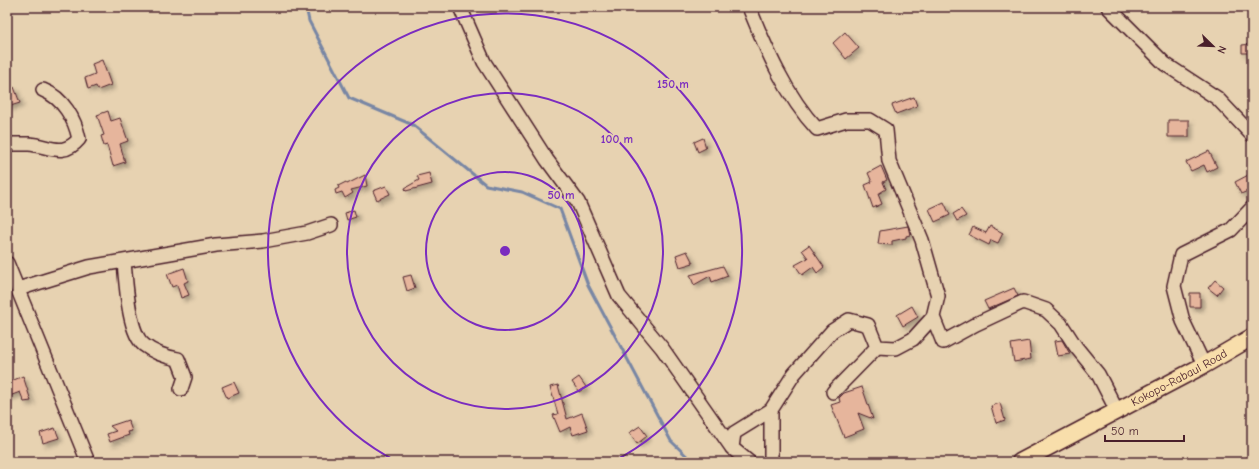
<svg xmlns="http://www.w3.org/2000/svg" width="1259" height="469" viewBox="0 0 1259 469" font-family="'Comic Neue',sans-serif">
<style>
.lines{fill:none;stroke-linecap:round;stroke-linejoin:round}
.stream{stroke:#7886a4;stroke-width:3}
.building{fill:#e6b59c;stroke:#4a1f2b;filter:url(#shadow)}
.minor-casing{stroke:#4a1f2b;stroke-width:16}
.major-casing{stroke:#4a1f2b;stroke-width:19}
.minor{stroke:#e7d2b1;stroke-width:13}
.major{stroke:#f8deab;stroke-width:16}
.ring{fill:none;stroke:#7b2cbf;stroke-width:2}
.labels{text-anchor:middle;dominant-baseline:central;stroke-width:4;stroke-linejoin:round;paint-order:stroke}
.street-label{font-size:12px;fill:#4a1f2b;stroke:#e7d2b1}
.centre{fill:#7b2cbf;stroke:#e7d2b1;stroke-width:2}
.ring-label{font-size:12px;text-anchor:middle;font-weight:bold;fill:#7b2cbf;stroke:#e7d2b1;stroke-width:4;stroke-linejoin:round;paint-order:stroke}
</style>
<defs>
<filter id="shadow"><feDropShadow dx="3.5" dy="3.5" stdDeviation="2" flood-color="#0004"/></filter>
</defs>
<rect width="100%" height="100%" fill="#e7d2b1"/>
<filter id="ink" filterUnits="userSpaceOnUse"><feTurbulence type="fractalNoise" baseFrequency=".025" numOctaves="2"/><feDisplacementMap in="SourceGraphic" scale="8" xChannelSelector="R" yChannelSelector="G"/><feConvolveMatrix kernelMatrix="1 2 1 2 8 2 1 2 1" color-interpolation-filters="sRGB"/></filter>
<g filter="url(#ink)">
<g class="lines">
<path class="stream" d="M306 7 309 21 349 98 413 125 486 185 522 192 560 209 588 285 671 441 693 462"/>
</g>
<path class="building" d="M845 32 859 48 846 59 833 43Z
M1252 44V53H1242V45Z
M102 60 111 85 98 90 96 86 88 89 85 78 95 74 92 64Z
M14 87 20 103 7 107V89Z
M914 97 917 106 896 114 892 105Z
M108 111 111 121 120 118 128 141 120 144 125 162 113 166 107 145 104 146 101 136 104 135 97 115Z
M1168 120H1189V137H1168Z
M703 138 706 148 698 152 694 142Z
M1209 151 1217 167 1207 172 1204 165 1191 171 1186 162Z
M881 166 887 180 883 182 886 189 878 194 882 204 873 208 865 185 872 182 868 173Z
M429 173 432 184 406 191 405 188 419 180 417 176Z
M1252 173V189L1241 194 1235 182Z
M365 175 367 186 351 190 353 193 345 198 342 192 336 194 335 190 339 188 338 186 346 182 347 184Z
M386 186 390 194 377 200 373 191Z
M944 202 950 215 935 222 929 209Z
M961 209 966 216 957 221 953 214Z
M354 210 356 217 347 220 345 213Z
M908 226 910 235 906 236V238L892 241V245L878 244 880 231Z
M990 226 1003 233 998 243 991 240 989 245 969 235 973 227 986 233Z
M809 245 824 267 817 273 813 267 802 275 795 265 808 258 802 250Z
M687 251 693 263 680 267 676 255Z
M723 266 728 276 712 282 710 276 694 285 690 275Z
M184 268 188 281 184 283 189 295 181 298 177 285 172 287 167 274Z
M411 275 415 288 407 291 403 277Z
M1215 280 1223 287 1217 295 1208 288Z
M1014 288 1018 296 988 309 984 301Z
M1190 293H1200V307H1190Z
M912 306 918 317 903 326 897 315Z
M1062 340 1070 354 1058 356 1055 341Z
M1029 341 1031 359 1014 362 1011 344Z
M23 376 31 401 24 402 20 392 7 397V383Z
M579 377 586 387 579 392 572 382Z
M234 382 239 393 227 398 222 387Z
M558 385 567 419 582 413 588 430 573 435 570 427 560 432 553 415 558 414 550 387Z
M862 387 873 419 858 413 864 429 844 437 831 405 840 402 839 398 844 393Z
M1000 403 1005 420 996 423 991 406Z
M128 420 132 431 128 432 129 435 110 442 107 434 116 431 110 426Z
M640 426 647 436 637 444 629 433Z
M55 428 59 438 43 443 40 433Z"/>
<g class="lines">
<g class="minor-casing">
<path id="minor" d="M460 7 484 62 547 160 578 202 619 296 662 348 732 448
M1108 7 1165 64 1217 98 1252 135
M7 144C14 144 22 144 29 144 50 146 63 158 79 139 75 119 63 98 43 90
M124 262C126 281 128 333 144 345 154 353 167 357 178 359L185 377 181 389
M7 263 88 462
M18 289 89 267 216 245 263 241 307 233 331 225
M933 317 943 342 976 324 1023 302 1046 310 1061 324 1076 347 1098 374 1117 411
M1204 365 1183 321 1174 286 1181 255 1231 230 1252 208
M833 392 877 347
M749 462 732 448 734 433 771 410 794 374 832 331 849 320 868 325 877 347 896 348 913 339 933 317 938 296 922 240 889 161 886 130 870 120H846L817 129C786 96 766 49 749 7
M771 462V410"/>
</g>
<g class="major-casing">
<g id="major">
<path id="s1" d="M1020 462 1204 365 1252 337"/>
</g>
</g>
<use href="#minor" class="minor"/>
<use href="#major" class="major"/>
</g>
</g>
<g class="ring">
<circle cx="505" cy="251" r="79"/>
<circle cx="505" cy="251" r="158"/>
<path d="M396 461A237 237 0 1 1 614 461"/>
</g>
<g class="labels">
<g class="street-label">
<text stroke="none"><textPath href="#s1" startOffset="180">Kokopo-Rabaul Road</textPath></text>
</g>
</g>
<circle cx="505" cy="251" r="6" class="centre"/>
<g class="ring-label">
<text x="673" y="88">150 m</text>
<text x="617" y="143">100 m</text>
<text x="561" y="199">50 m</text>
</g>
<rect width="1259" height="469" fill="none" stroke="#e7d2b1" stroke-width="24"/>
<rect x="12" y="12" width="1235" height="445" fill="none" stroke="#4a1f2b" stroke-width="1.5" filter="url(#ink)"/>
<g transform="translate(1213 46) rotate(113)" stroke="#e7d2b1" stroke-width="3" paint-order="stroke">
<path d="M0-3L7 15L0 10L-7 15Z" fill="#4a1f2b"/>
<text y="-6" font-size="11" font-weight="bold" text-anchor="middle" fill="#4a1f2b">N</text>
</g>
<path d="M1105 435v6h79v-6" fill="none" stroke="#4a1f2b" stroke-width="2"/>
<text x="1111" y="435" font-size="12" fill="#4a1f2b" stroke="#e7d2b1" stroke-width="3" paint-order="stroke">50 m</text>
</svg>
